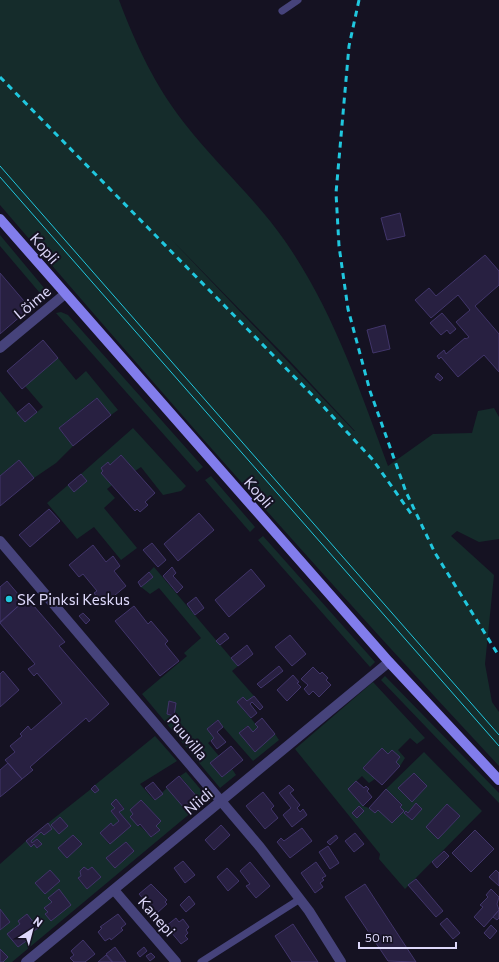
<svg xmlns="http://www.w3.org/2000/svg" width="499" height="962" viewBox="0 0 499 962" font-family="Commissioner,sans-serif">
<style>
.green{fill:#152c2b;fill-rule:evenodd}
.building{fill:#282041;stroke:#41356a}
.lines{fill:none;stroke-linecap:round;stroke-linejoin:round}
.lane{stroke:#46437b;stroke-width:7}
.street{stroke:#46437b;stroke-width:10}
.secondary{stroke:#827dec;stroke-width:10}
.tram{stroke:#20c7de;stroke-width:1}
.rail{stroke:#20c7de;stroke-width:3;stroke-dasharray:6 5;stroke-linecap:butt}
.poi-dot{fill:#20c7de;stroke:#151222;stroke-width:1.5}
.labels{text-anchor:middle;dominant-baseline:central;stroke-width:4;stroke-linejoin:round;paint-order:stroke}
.street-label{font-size:15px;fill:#ddd8fa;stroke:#151222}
.poi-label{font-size:15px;fill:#ddd8fa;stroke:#151222;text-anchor:start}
</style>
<rect width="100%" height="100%" fill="#151222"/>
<path class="green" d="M0 0H119C136 45 155 86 185 124 217 165 256 199 285 241 333 310 359 388 388 466L433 434 472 433 478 411 494 408 499 417V539L479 542 457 531 451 536 494 575 485 664 492 702 499 712V766C328 583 163 395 0 205ZM170 238 287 358 355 431H354Z
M0 235 45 289 47 296 45 299 0 246Z
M61 312 68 315 203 467 197 472 56 313Z
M58 358 76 380 86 371 118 410 111 415 96 398 59 428 73 446 56 463 34 478 19 460 0 476V391L25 422 43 407 25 386Z
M133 428 186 486 181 491 163 495 141 467 135 471 121 455 110 465 108 462 101 468 103 471 101 473 112 485 107 489 115 498 104 508 137 548 121 560 94 527 77 539 47 503 68 485 74 492 86 481 81 474Z
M211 476 255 527 250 532 205 480Z
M263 536 375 662 370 667 258 540Z
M154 567 238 666 232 671 254 696 247 701 243 697 237 702 258 727 253 732 247 726 239 733 254 751 275 734 279 740 253 761 217 720 207 729 214 738 208 743 219 756 211 763 222 777 232 769 236 775 220 788 142 694 187 656 184 653 201 638 159 588 150 594 141 587 153 577 149 572Z
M385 676 499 793V803L381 680Z
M373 682 425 738 417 744 410 738 398 750 405 758 400 766 396 762 400 757 392 750 388 754 382 748 363 768 375 779 369 783 362 776 348 789 363 806 369 808 375 813 378 810 400 807 402 804 386 789 424 752 482 811 405 889 379 859 380 854 295 749ZM414 773 427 786 412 802 398 788ZM416 804 422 809 412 820 404 813 406 811 408 813ZM447 804 460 816 438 839 426 827Z
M155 736 177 761 140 784 154 800 167 788 185 809 198 798 180 776 186 772 207 797 205 801 12 962H3L8 957 0 949V930L10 922 0 909V864L26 841 31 847 34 844 38 848 42 844 37 839 32 843 31 841 41 832 44 835 52 829 48 823 91 789 95 793 99 790 95 785ZM116 799 124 808 119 812 131 826 109 844 100 833 111 824 113 826 119 821 111 811 115 808 111 804ZM141 800 161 821 156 826 159 830 152 837 130 817 133 814 130 810ZM60 817 68 826 59 834 51 825ZM73 835 81 844 58 848ZM126 842 134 851 115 868 106 858ZM92 867 101 877 87 889 78 879 81 876 80 871 84 868 88 870ZM50 870 59 881 36 883ZM59 890 71 905 51 921 45 914 48 912 45 908 52 902 48 898ZM27 914 37 928 27 936 29 939 18 947 7 934 20 924 18 921Z"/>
<path class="building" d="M400 213 405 236 387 240 381 218Z
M485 255 499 271V285L475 306 499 334V372L484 355 458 377 441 357 439 359 437 356 444 350 446 354 465 338 466 339 469 337 456 322 470 310 458 295 431 318 415 300 429 288 436 296Z
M0 273 30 308 0 334Z
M442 313 456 329 450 334 447 330 441 335 430 323Z
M385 325 390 349 373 353 367 330Z
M43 340 58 358 22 389 7 371Z
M438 373 443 378 440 381 435 377Z
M97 398 111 415 73 446 59 428Z
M29 403 37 412 25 422 17 413Z
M121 455 155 493 145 502 148 505 140 512 137 509 135 511 101 473 103 471 101 468 108 462 110 465Z
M19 460 34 478 0 506V476Z
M81 474 87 481 74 492 68 485Z
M49 509 60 521 30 547 19 535Z
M199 513 214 530 178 561 164 544Z
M152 543 166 560 158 567 143 550Z
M93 545 106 562 113 556 120 566 114 571 126 586 103 605 94 593 97 591 83 574 79 577 69 565Z
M172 567 176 573 173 576 183 587 177 593 163 576Z
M251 569 265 586 229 617 215 600Z
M149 572 153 577 141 587 138 582Z
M7 581 24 601 0 622V587Z
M196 597 204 608 195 615 187 604Z
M27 598 65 642 59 646 109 704 89 722 86 718 30 767 33 770 22 779 5 760 15 752 10 746 22 736 20 734 28 726 31 730 62 703 37 673 34 676 28 669 35 664 0 623Z
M134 606 148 624 151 621 168 641 165 644 179 661 160 676 115 621Z
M83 613 90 620 86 624 79 616Z
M225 633 229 638 220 645 216 641Z
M290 635 306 654 292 666 275 647Z
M247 645 253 654 238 666 231 658Z
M279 666 283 671 261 688 257 684Z
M313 667 320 674 322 672 328 678 326 680 331 685 319 697 313 691 309 695 304 689 308 685 301 679Z
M3 671 19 690 0 707V674Z
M293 675 299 682 297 683 301 687 287 701 277 690Z
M254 696 263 707 260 710 252 702 250 704 257 713 251 718 237 702 243 697 247 701Z
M169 701 176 703 174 716 167 714Z
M262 718 275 734 255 752 239 733 248 726 253 732 258 727 255 724Z
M218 720 223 727 217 732 226 742 217 749 211 741 214 738 207 729Z
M231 746 243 760 222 777 210 763Z
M382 748 388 754 392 750 400 757 396 762 400 766 382 785 363 768Z
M8 763 22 779 0 797V770Z
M414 773 427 786 412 802 398 788Z
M179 776 198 798 185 809 166 787Z
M356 781 364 788 366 786 369 789 367 791 372 797 363 806 348 789Z
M153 782 163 794 155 800 145 788Z
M95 785 99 790 95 793 91 789Z
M289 785 294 790 290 793 300 805 297 808 300 812 303 809 307 815 292 827 283 815 291 808 279 793Z
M386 789 402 805 400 807 404 811 392 823 378 810 375 813 369 808Z
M263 792 274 806 271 809 278 818 265 829 246 806Z
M116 799 124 809 119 812 131 826 110 844 100 833 111 823 113 826 119 821 111 811 115 808 111 804Z
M141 800 161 821 156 826 160 830 151 837 140 824 138 826 130 817 133 814 130 810Z
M416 803 422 809 412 820 404 813 406 811 408 813Z
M447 804 460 816 438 839 426 827Z
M359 806 364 811 357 818 352 813Z
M60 817 68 826 59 834 51 825Z
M48 823 52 829 44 835 41 832 31 841 32 843 37 839 42 844 37 848 34 844 31 847 26 841Z
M221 825 230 835 214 850 205 840Z
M302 828 312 841 290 858 277 842 281 838 284 841Z
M475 830 494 849 471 872 452 853Z
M355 833 364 844 354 852 345 841Z
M73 835 82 844 67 858 58 848Z
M336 835 338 838 330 845 327 842Z
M126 842 134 851 115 868 106 858Z
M328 846 339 863 330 869 319 852Z
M444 851 449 856 437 868 432 862Z
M183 861 195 875 185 883 174 868Z
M250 862 270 886 256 898 246 886 250 884 240 871Z
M316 862 326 876 322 878 324 880 320 883 323 887 315 893 301 873Z
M84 867 88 870 92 867 101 877 87 889 78 878 81 876 80 871Z
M227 868 239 881 228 891 217 877Z
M50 870 60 881 45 894 35 883Z
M496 870 499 873V886L489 877Z
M416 879 443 911 436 917 408 885Z
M151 884 167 900 165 902 167 904 156 914 139 894Z
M365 884 416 962 388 961 345 897Z
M59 889 71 905 51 921 45 914 48 912 44 908 52 902 48 898Z
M491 889 499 897 497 904 499 910 484 927 474 917 483 907 480 905 488 897 486 895Z
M189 896 195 904 186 912 180 905Z
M0 909 10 922 0 930Z
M499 910V918L497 920 493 917Z
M27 914 38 928 27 936 29 939 18 947 7 934 20 924 18 921Z
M118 914 126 924 121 928 123 930 111 940 110 938 105 941 98 932 102 928 100 927Z
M176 918 179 922 183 919 189 927 186 930 188 933 185 936 188 939 181 944 166 926Z
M447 918 460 933 453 939 440 924Z
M293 924 318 962H292L275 936Z
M491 925 497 931 490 939 484 933Z
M83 940 95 954 85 962H74L70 958 74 955 71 951Z
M115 947 126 962H113L106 954Z
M144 947 147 951 140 957 137 953Z
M0 949 8 957 3 962H0Z
M151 953 155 957 150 961 146 956Z
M106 955 112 962H98Z"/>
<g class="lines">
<path class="lane" d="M282 11 298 0
M201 962 300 899"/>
<path class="street" d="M0 348 65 294
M0 541 260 847 309 911 341 962
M114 890 176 962
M26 962 389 662"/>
<path class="secondary" d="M0 219 389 662 499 780"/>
<path class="tram" d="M0 166 499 735
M0 177 499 746"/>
<path class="rail" d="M359 0 349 46 336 193 339 246 348 309 370 391 406 492 435 553 499 656
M0 77 321 404 373 460 412 515"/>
</g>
<circle class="poi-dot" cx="9" cy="599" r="4"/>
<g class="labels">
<g class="street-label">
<text transform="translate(45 248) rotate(49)">Kopli</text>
<text transform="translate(32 302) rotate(-40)">Lõime</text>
<text transform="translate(259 492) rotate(49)">Kopli</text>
<text transform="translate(188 737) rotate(50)">Puuvilla</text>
<text transform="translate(198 801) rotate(-40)">Niidi</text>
<text transform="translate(157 916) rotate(49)">Kanepi</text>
</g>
<g class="poi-label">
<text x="17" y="599">SK Pinksi Keskus</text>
</g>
</g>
<g transform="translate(32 930) rotate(36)" stroke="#151222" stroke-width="3" paint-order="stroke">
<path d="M0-3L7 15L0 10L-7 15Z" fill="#ddd8fa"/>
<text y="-6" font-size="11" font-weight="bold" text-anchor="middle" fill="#ddd8fa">N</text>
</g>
<path d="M359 942v6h97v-6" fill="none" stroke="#ddd8fa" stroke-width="2"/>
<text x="365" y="942" font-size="12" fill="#ddd8fa" stroke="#151222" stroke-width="3" paint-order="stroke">50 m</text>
</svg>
